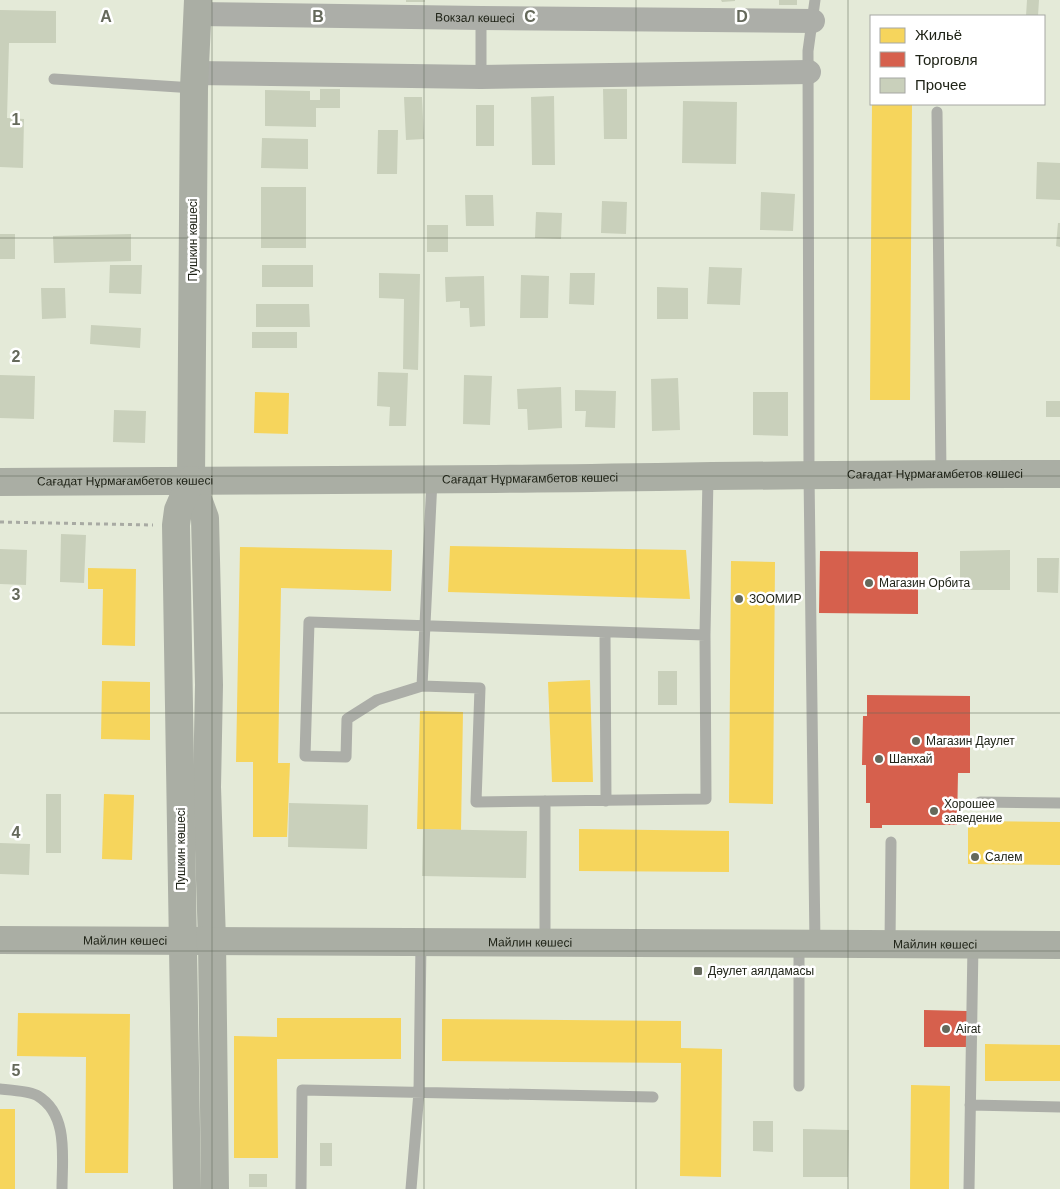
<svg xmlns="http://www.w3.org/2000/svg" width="1060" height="1189" viewBox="0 0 1060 1189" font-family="Arial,sans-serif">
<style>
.homes{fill:#f6d55c}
.shops{fill:#d6604d}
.building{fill:#c9d0bb}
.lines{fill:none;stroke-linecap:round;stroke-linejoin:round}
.path{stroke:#a8aaa3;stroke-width:3;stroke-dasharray:4 4;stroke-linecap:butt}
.lane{stroke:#acaea8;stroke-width:11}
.street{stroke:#acaea8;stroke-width:24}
.secondary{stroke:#aaaea4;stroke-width:28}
.grid{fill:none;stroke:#65695b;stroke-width:1;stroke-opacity:0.55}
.poi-dot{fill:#65695b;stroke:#fff;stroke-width:2}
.labels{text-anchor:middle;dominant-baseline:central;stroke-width:5;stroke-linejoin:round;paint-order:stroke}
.street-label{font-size:12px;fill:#202418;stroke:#fff}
.poi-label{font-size:12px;fill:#202418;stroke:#fff;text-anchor:start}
.grid-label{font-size:16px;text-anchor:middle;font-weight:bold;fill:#65695b;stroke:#fff;stroke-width:5;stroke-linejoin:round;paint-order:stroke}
</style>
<rect width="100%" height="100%" fill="#e4ead8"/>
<path class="homes" d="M872 104H912L910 400H870Z
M255 392 289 393 288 434 254 433Z
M450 546 686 550 690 599 448 592Z
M240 547 392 550 391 591 281 588 278 763H290L287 837H253V762H236Z
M731 561 775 562 773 804 729 803Z
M88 568 136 569 135 646 102 645 103 589H88Z
M590 680 593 782H552L548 682Z
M102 681 150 682V740L101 739Z
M420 711 463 712 461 830 417 829Z
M104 794 134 795 132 860 102 859Z
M968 821 1060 822V865L968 864Z
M579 829 729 831V872L579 871Z
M18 1013 130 1014 128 1173H85L86 1057 17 1056Z
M277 1018H401V1059H277L278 1158H234V1036L277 1037Z
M442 1019 681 1021V1048L722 1049 721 1177 680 1176 681 1063 442 1061Z
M985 1044 1060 1045V1081H985Z
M911 1085 950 1086 949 1189H910Z
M0 1109H15V1189H0Z"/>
<path class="shops" d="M820 551 918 552V614L819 613Z
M867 695 970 696V773H958L957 825H882V828H870V803H866V765H862L863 716H867Z
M924 1010 967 1011V1047H924Z"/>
<path class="building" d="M406 0H425V2H406Z
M721 0H735V1L722 2Z
M779 0H797V5H779Z
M1027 0H1039L1038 16H1026Z
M0 10 56 11V43H9L7 118 24 119 23 168 0 167Z
M320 89H340V108H316V127L265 126V90L310 91V100H320Z
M603 89H627V139H604Z
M554 96 555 165H532L531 97Z
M404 97H422L424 139 406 140Z
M683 101 737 102 736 164 682 163Z
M476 105H494V146H476Z
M378 130H398L397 174H377Z
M262 138 308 139V169L261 168Z
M1037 162 1060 163V200L1036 199Z
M261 187H306V248H261Z
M761 192 795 194 793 231 760 230Z
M465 195H493L494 226H466Z
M602 201 627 202 626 234 601 233Z
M536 212 562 213 561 239 535 238Z
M1058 223H1060V247L1056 246Z
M427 225H448V252H427Z
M0 234H15V259H0Z
M131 234V261L54 263 53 236Z
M110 265H142L141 294 109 293Z
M262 265H313V287H262Z
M709 267 742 268 740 305 707 304Z
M379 273 420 274 418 370 403 369 404 299 379 298Z
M570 273H595L594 305 569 304Z
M521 275 549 276 548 318H520Z
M484 276 485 326 470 327 469 308H460V301L446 302 445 277Z
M657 287 688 288V319H657Z
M41 288H65L66 318 42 319Z
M256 304H309L310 327H256Z
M91 325 141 328 140 348 90 344Z
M252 332H297V348H252Z
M378 372 408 373 406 426H389L390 407 377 406Z
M0 375 35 376 34 419 0 418Z
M464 375 492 376 490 425 463 424Z
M678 378 680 430 652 431 651 379Z
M561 387 562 428 528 430 527 409H518L517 389Z
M575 390 616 391 615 428 585 427 586 411H575Z
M753 392H788V436L753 435Z
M1046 401H1060V417H1046Z
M114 410 146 411 145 443 113 442Z
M61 534 86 535 84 583 60 582Z
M0 549 27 550 26 585 0 584Z
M1010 550V590H960V551Z
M1037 558H1059L1058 593 1037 592Z
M658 671H677V705H658Z
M46 794H61V853H46Z
M289 803 368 805 367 849 288 847Z
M423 829 527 831 526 878 422 876Z
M0 843 30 844 29 875 0 874Z
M753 1121H773V1152L753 1151Z
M803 1129 849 1130 848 1177H803Z
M320 1143H332V1166H320Z
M249 1174H267V1187H249Z"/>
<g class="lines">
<path class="path" d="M0 522 153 525"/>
<path class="lane" d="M481 18V77
M54 79 194 88
M937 112 941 473
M432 480 422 686 377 700 347 719 346 757 305 756 309 622 705 635
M605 632 606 801
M422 686 480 688 476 802 706 799 705 635 708 477
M980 802 1060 803
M545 943V801
M815 944 809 474 808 51 815 0
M890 944 891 842
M799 1086V944
M0 1089C10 1090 31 1091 38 1096 69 1115 62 1158 62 1189
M970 1105 1060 1107
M301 1189 302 1090 653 1097
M411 1189 419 1092 421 942
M969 1189 973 945"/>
<g class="street">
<path id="s1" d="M197 14 481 18 813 21"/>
<path d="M194 73 481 77 809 72"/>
</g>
<g class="secondary">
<path d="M198 0 194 88 191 480 205 518 209 685 207 787 212 941 215 1189"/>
<path id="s2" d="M0 482C165 480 330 481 495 479 684 477 872 473 1060 474"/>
<path id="s3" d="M0 940 1060 945"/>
<path d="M187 1189 176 525 178 510 191 480"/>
</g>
</g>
<path class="grid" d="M212 0V1189M424 0V1189M636 0V1189M848 0V1189M0 238H1060M0 476H1060M0 713H1060M0 951H1060"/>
<g class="poi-dot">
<circle cx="869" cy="583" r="5"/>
<circle cx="739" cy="599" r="5"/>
<circle cx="916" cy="741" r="5"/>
<circle cx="879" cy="759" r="5"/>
<circle cx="934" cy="811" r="5"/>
<circle cx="975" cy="857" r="5"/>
<rect x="693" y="966" width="10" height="10" rx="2.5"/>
<circle cx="946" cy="1029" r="5"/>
</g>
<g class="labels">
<g class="street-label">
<text stroke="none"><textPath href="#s1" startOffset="278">Вокзал көшесі</textPath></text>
<text transform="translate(193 240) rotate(-90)">Пушкин көшесі</text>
<text stroke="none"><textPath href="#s2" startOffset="935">Сағадат Нұрмағамбетов көшесі</textPath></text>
<text stroke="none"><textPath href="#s2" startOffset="530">Сағадат Нұрмағамбетов көшесі</textPath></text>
<text stroke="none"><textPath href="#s2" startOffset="125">Сағадат Нұрмағамбетов көшесі</textPath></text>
<text transform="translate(181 849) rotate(-90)">Пушкин көшесі</text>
<text stroke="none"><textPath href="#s3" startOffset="125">Майлин көшесі</textPath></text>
<text stroke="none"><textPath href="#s3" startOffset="530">Майлин көшесі</textPath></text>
<text stroke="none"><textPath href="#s3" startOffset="935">Майлин көшесі</textPath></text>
</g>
<g class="poi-label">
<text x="879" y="583">Магазин Орбита</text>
<text x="749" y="599">ЗООМИР</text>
<text x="926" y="741">Магазин Даулет</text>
<text x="889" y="759">Шанхай</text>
<text x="944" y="804">Хорошее<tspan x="944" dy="14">заведение</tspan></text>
<text x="985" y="857">Салем</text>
<text x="708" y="971">Дәулет аялдамасы</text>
<text x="956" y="1029">Airat</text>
</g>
</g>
<g class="grid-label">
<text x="106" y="22">A</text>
<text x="318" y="22">B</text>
<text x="530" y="22">C</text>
<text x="742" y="22">D</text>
<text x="16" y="125">1</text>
<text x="16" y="362">2</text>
<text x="16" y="600">3</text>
<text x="16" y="838">4</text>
<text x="16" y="1076">5</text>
</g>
<rect x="870" y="15" width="175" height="90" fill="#ffffff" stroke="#a6a7a3"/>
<rect x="880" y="28" width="25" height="15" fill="#f6d55c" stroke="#a6a7a3"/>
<text x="915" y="40" font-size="15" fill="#202418">Жильё</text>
<rect x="880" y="52" width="25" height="15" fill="#d6604d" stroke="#a6a7a3"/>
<text x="915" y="65" font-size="15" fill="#202418">Торговля</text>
<rect x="880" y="78" width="25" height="15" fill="#c9d0bb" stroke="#a6a7a3"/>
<text x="915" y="90" font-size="15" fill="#202418">Прочее</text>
</svg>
